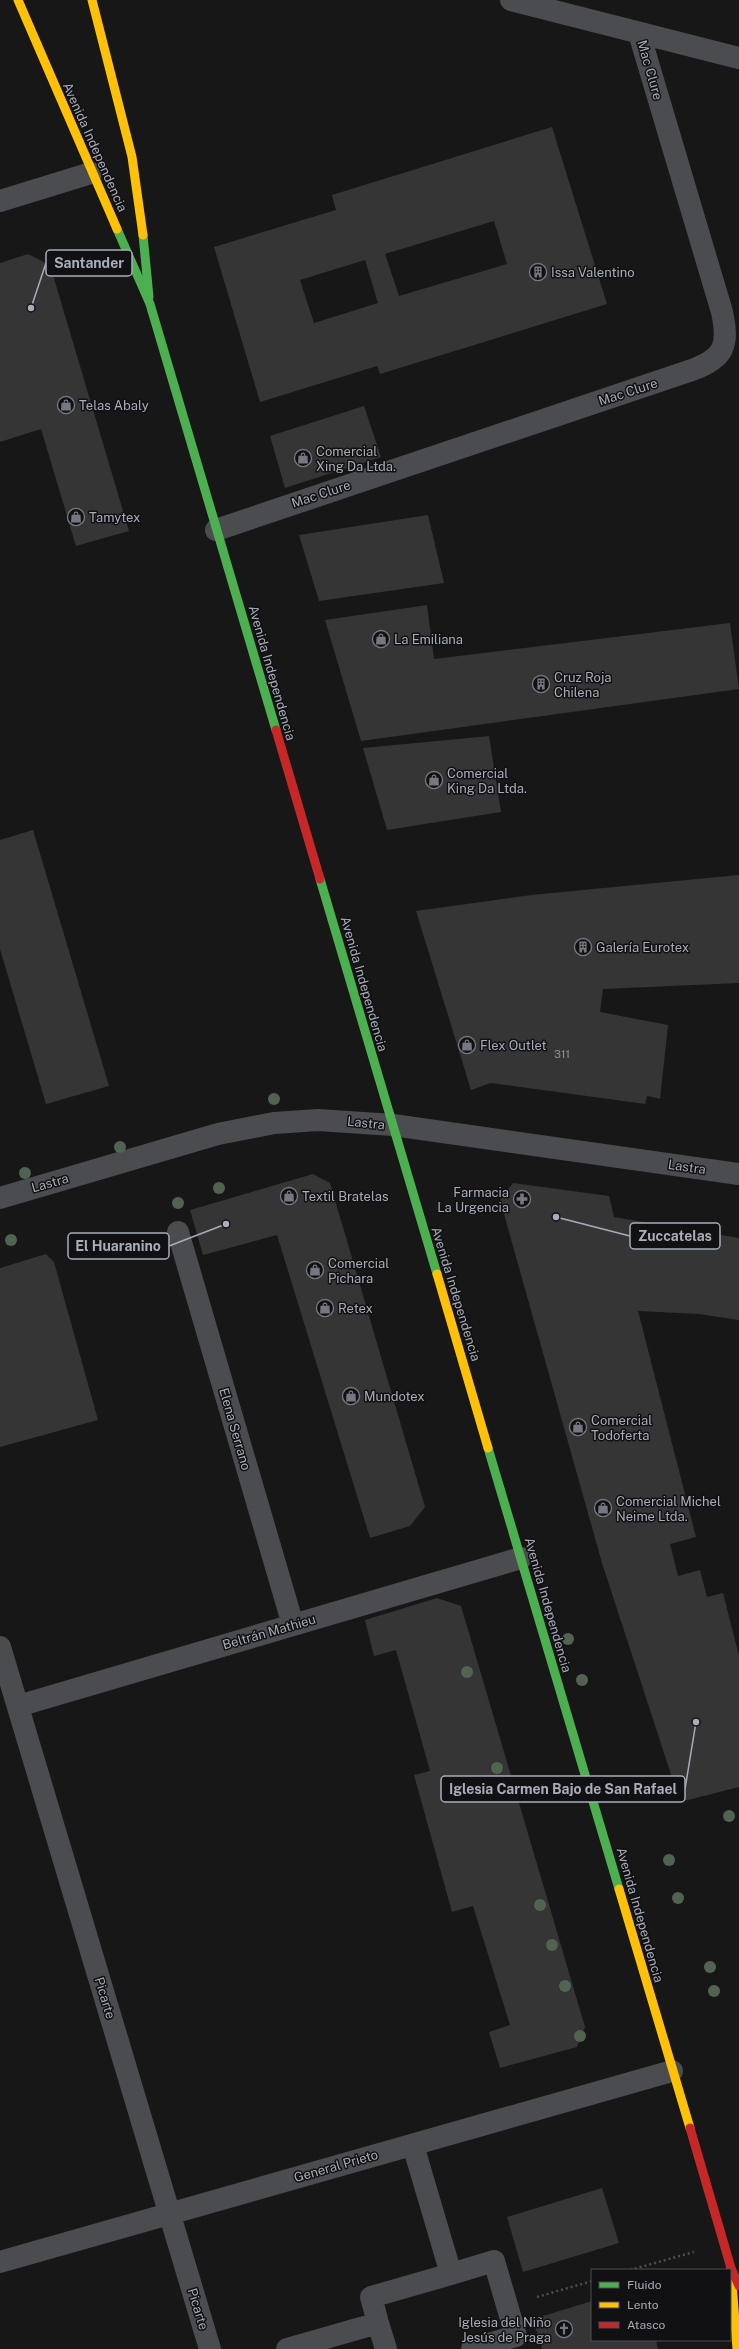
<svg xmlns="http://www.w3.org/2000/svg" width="739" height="2349" viewBox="0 0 739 2349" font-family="'Public Sans',sans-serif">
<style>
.building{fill:#353536;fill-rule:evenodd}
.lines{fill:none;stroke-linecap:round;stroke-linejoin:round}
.path{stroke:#4d4e52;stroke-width:2.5;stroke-dasharray:2 3;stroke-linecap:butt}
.street{stroke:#4b4c50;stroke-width:22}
.fast{stroke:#4caf50;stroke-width:9}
.slow{stroke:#ffc107;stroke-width:9}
.jam{stroke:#c62828;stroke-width:9}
.tree{fill:#506451}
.labels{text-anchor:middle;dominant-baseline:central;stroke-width:3;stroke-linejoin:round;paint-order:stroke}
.number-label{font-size:11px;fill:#8b8f98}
.street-label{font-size:13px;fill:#a8adb8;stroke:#111113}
.poi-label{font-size:13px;fill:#a8adb8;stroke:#111113;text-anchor:start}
.leader{fill:none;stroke:#a8adb8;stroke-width:1.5}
.callout-dot{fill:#a8adb8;stroke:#111113;stroke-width:1.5}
.callout{fill:#111113;stroke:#a8adb8;stroke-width:1.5}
.callout-label{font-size:14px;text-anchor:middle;font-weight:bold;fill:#a8adb8}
</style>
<rect width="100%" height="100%" fill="#171717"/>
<path class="building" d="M552 127 607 304 380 374 377 366 260 402 214 247 336 210 332 195ZM494 221 507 264 399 296 385 254ZM365 260 378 303 314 323 300 280Z
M28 254 50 265 129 531 76 546 41 429 0 442V263Z
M364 406 381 457 285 488 270 436Z
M428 515 444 583 319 601 299 535Z
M427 605 434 659 730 623 739 689 361 741 325 620Z
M489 736 501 812 387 830 363 748Z
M33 830 109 1086 46 1104 0 949V840Z
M739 875V983L603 989 600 1012 668 1025 660 1099 647 1096 645 1104 491 1083 471 1090 416 911 531 895Z
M313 1174 330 1183 425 1507 410 1526 370 1538 277 1235 203 1255 190 1210Z
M513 1183 609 1196 614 1217 739 1238V1320L699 1314 638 1311 696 1537 670 1544 678 1576 700 1570 707 1597 723 1593 739 1656V1787L680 1802 602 1563 500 1200Z
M46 1254 54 1262 98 1420 0 1447V1268Z
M437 1598 461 1606 585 2027 577 2047 500 2068 489 2032 510 2025 473 1906 452 1912 414 1775 430 1771 396 1650 374 1656 365 1620Z
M602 2188 619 2243 523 2272 507 2217Z
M592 2301V2340H656L658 2349H542L533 2319Z"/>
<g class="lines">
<path class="path" d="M630 2270 694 2252
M537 2297 592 2281"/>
<path class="street" d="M511 0 739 58
M0 201 91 173
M216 530 692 370C725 358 729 345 722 312L639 33
M0 1198 218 1134 274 1123 318 1120 393 1125 739 1174
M178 1232 293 1625
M0 1647 210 2349
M18 1706 521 1558
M413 2145 451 2274 494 2261 516 2336 472 2349
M0 2262 672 2071
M378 2323 371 2297 451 2274
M287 2349 378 2323 386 2349"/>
<path class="fast" d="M117 229 150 304 276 730
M143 235 149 297
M320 879 437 1274
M488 1448 619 1889"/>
<path class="slow" d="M18 0 117 229
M92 0 132 157 143 235
M437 1274 488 1448
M619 1889 690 2128
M731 2269 737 2349"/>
<path class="jam" d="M276 730 320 879
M690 2128 731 2268 739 2286"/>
</g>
<g class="tree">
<circle cx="274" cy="1099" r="6"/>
<circle cx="120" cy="1147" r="6"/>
<circle cx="25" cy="1173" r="6"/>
<circle cx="219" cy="1188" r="6"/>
<circle cx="178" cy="1203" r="6"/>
<circle cx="11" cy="1240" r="6"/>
<circle cx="568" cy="1639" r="6"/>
<circle cx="467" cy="1672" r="6"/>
<circle cx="582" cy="1680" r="6"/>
<circle cx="497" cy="1768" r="6"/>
<circle cx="729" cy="1816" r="6"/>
<circle cx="669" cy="1860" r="6"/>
<circle cx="678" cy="1898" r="6"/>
<circle cx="540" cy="1905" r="6"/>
<circle cx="552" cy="1945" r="6"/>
<circle cx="710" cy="1967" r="6"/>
<circle cx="565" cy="1986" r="6"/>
<circle cx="714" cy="1991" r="6"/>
<circle cx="580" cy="2036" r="6"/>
</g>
<defs>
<g id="building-ring" transform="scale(0.9)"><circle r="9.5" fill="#111113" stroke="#757880" stroke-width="1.5"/><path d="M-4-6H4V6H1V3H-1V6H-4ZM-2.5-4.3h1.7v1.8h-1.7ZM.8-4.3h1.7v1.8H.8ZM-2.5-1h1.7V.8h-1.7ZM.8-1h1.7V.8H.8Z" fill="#757880"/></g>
<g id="shop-ring" transform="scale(0.9)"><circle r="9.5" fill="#111113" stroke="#757880" stroke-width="1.5"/><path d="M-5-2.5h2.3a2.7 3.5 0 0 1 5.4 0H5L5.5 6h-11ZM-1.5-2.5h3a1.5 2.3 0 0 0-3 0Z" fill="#757880"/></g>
<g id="pharmacy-ring" transform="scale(0.9)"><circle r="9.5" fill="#111113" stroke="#757880" stroke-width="1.5"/><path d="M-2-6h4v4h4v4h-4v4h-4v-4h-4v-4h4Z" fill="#757880"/></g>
<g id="church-ring" transform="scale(0.9)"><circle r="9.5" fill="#111113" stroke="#757880" stroke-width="1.5"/><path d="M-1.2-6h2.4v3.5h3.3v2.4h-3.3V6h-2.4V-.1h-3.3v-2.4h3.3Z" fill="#757880"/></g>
</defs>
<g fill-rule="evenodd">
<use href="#building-ring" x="538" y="272"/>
<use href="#shop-ring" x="66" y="405"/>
<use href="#shop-ring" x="303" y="458"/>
<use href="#shop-ring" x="76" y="517"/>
<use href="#shop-ring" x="381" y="639"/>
<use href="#building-ring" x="541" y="684"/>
<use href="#shop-ring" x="434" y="780"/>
<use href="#building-ring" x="583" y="947"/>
<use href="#shop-ring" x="467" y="1045"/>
<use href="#shop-ring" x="289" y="1196"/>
<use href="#pharmacy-ring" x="522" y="1199"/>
<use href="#shop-ring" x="315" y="1270"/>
<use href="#shop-ring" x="325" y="1308"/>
<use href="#shop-ring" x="351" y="1396"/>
<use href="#shop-ring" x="578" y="1427"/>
<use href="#shop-ring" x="603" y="1508"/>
<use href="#church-ring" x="564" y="2329"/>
</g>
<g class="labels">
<g class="number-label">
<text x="562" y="1054">311</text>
</g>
<g class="street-label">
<text transform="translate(650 70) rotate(74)">Mac Clure</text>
<text transform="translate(95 147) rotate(66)">Avenida Independencia</text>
<text transform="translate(628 392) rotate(-18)">Mac Clure</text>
<text transform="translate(321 494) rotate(-18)">Mac Clure</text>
<text transform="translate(272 673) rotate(74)">Avenida Independencia</text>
<text transform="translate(364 984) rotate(74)">Avenida Independencia</text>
<text transform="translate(366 1123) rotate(6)">Lastra</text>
<text transform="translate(687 1167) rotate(8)">Lastra</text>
<text transform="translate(50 1183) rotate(-16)">Lastra</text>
<text transform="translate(456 1294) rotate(73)">Avenida Independencia</text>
<text transform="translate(235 1429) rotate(74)">Elena Serrano</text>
<text transform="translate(548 1605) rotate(74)">Avenida Independencia</text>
<text transform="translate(269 1632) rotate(-16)">Beltrán Mathieu</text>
<text transform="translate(640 1915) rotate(74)">Avenida Independencia</text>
<text transform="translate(105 1998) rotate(73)">Picarte</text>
<text transform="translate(336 2166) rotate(-16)">General Prieto</text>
<text transform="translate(198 2309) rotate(73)">Picarte</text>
</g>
<g class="poi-label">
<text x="551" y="272">Issa Valentino</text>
<text x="79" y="405">Telas Abaly</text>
<text x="316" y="451">Comercial<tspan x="316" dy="15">Xing Da Ltda.</tspan></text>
<text x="89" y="517">Tamytex</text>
<text x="394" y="639">La Emiliana</text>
<text x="554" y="677">Cruz Roja<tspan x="554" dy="15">Chilena</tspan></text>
<text x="447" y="773">Comercial<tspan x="447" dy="15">King Da Ltda.</tspan></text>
<text x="596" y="947">Galería Eurotex</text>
<text x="480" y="1045">Flex Outlet</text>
<text x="509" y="1192" text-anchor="end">Farmacia<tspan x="509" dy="15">La Urgencia</tspan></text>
<text x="302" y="1196">Textil Bratelas</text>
<text x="328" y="1263">Comercial<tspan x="328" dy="15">Pichara</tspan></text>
<text x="338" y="1308">Retex</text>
<text x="364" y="1396">Mundotex</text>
<text x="591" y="1420">Comercial<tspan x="591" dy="15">Todoferta</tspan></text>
<text x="616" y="1501">Comercial Michel<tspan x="616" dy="15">Neime Ltda.</tspan></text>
<text x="551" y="2322" text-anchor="end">Iglesia del Niño<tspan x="551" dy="15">Jesús de Praga</tspan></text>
</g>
</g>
<path class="leader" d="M31 308L46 263M556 1217L630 1236M226 1224L169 1246M696 1722L685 1789"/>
<g class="callout-dot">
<circle cx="31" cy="308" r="4"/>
<circle cx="556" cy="1217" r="4"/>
<circle cx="226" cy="1224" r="4"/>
<circle cx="696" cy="1722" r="4"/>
</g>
<g class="callout">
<rect x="46" y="250" width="86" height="26" rx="4"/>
<rect x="630" y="1223" width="90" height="26" rx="4"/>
<rect x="68" y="1233" width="101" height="26" rx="4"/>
<rect x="441" y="1776" width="244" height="26" rx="4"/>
</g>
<g class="callout-label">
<text x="89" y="268">Santander</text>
<text x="675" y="1241">Zuccatelas</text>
<text x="118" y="1251">El Huaranino</text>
<text x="563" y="1794">Iglesia Carmen Bajo de San Rafael</text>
</g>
<rect x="591" y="2269" width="140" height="72" fill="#111113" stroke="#4d4f55"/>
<rect x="599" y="2282" width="20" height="6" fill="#4caf50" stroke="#4d4f55"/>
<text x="627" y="2289" font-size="12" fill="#a8adb8">Fluido</text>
<rect x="599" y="2302" width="20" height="6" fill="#ffc107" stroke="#4d4f55"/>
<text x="627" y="2309" font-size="12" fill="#a8adb8">Lento</text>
<rect x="599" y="2322" width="20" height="6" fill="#c62828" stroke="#4d4f55"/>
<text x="627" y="2329" font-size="12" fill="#a8adb8">Atasco</text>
</svg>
